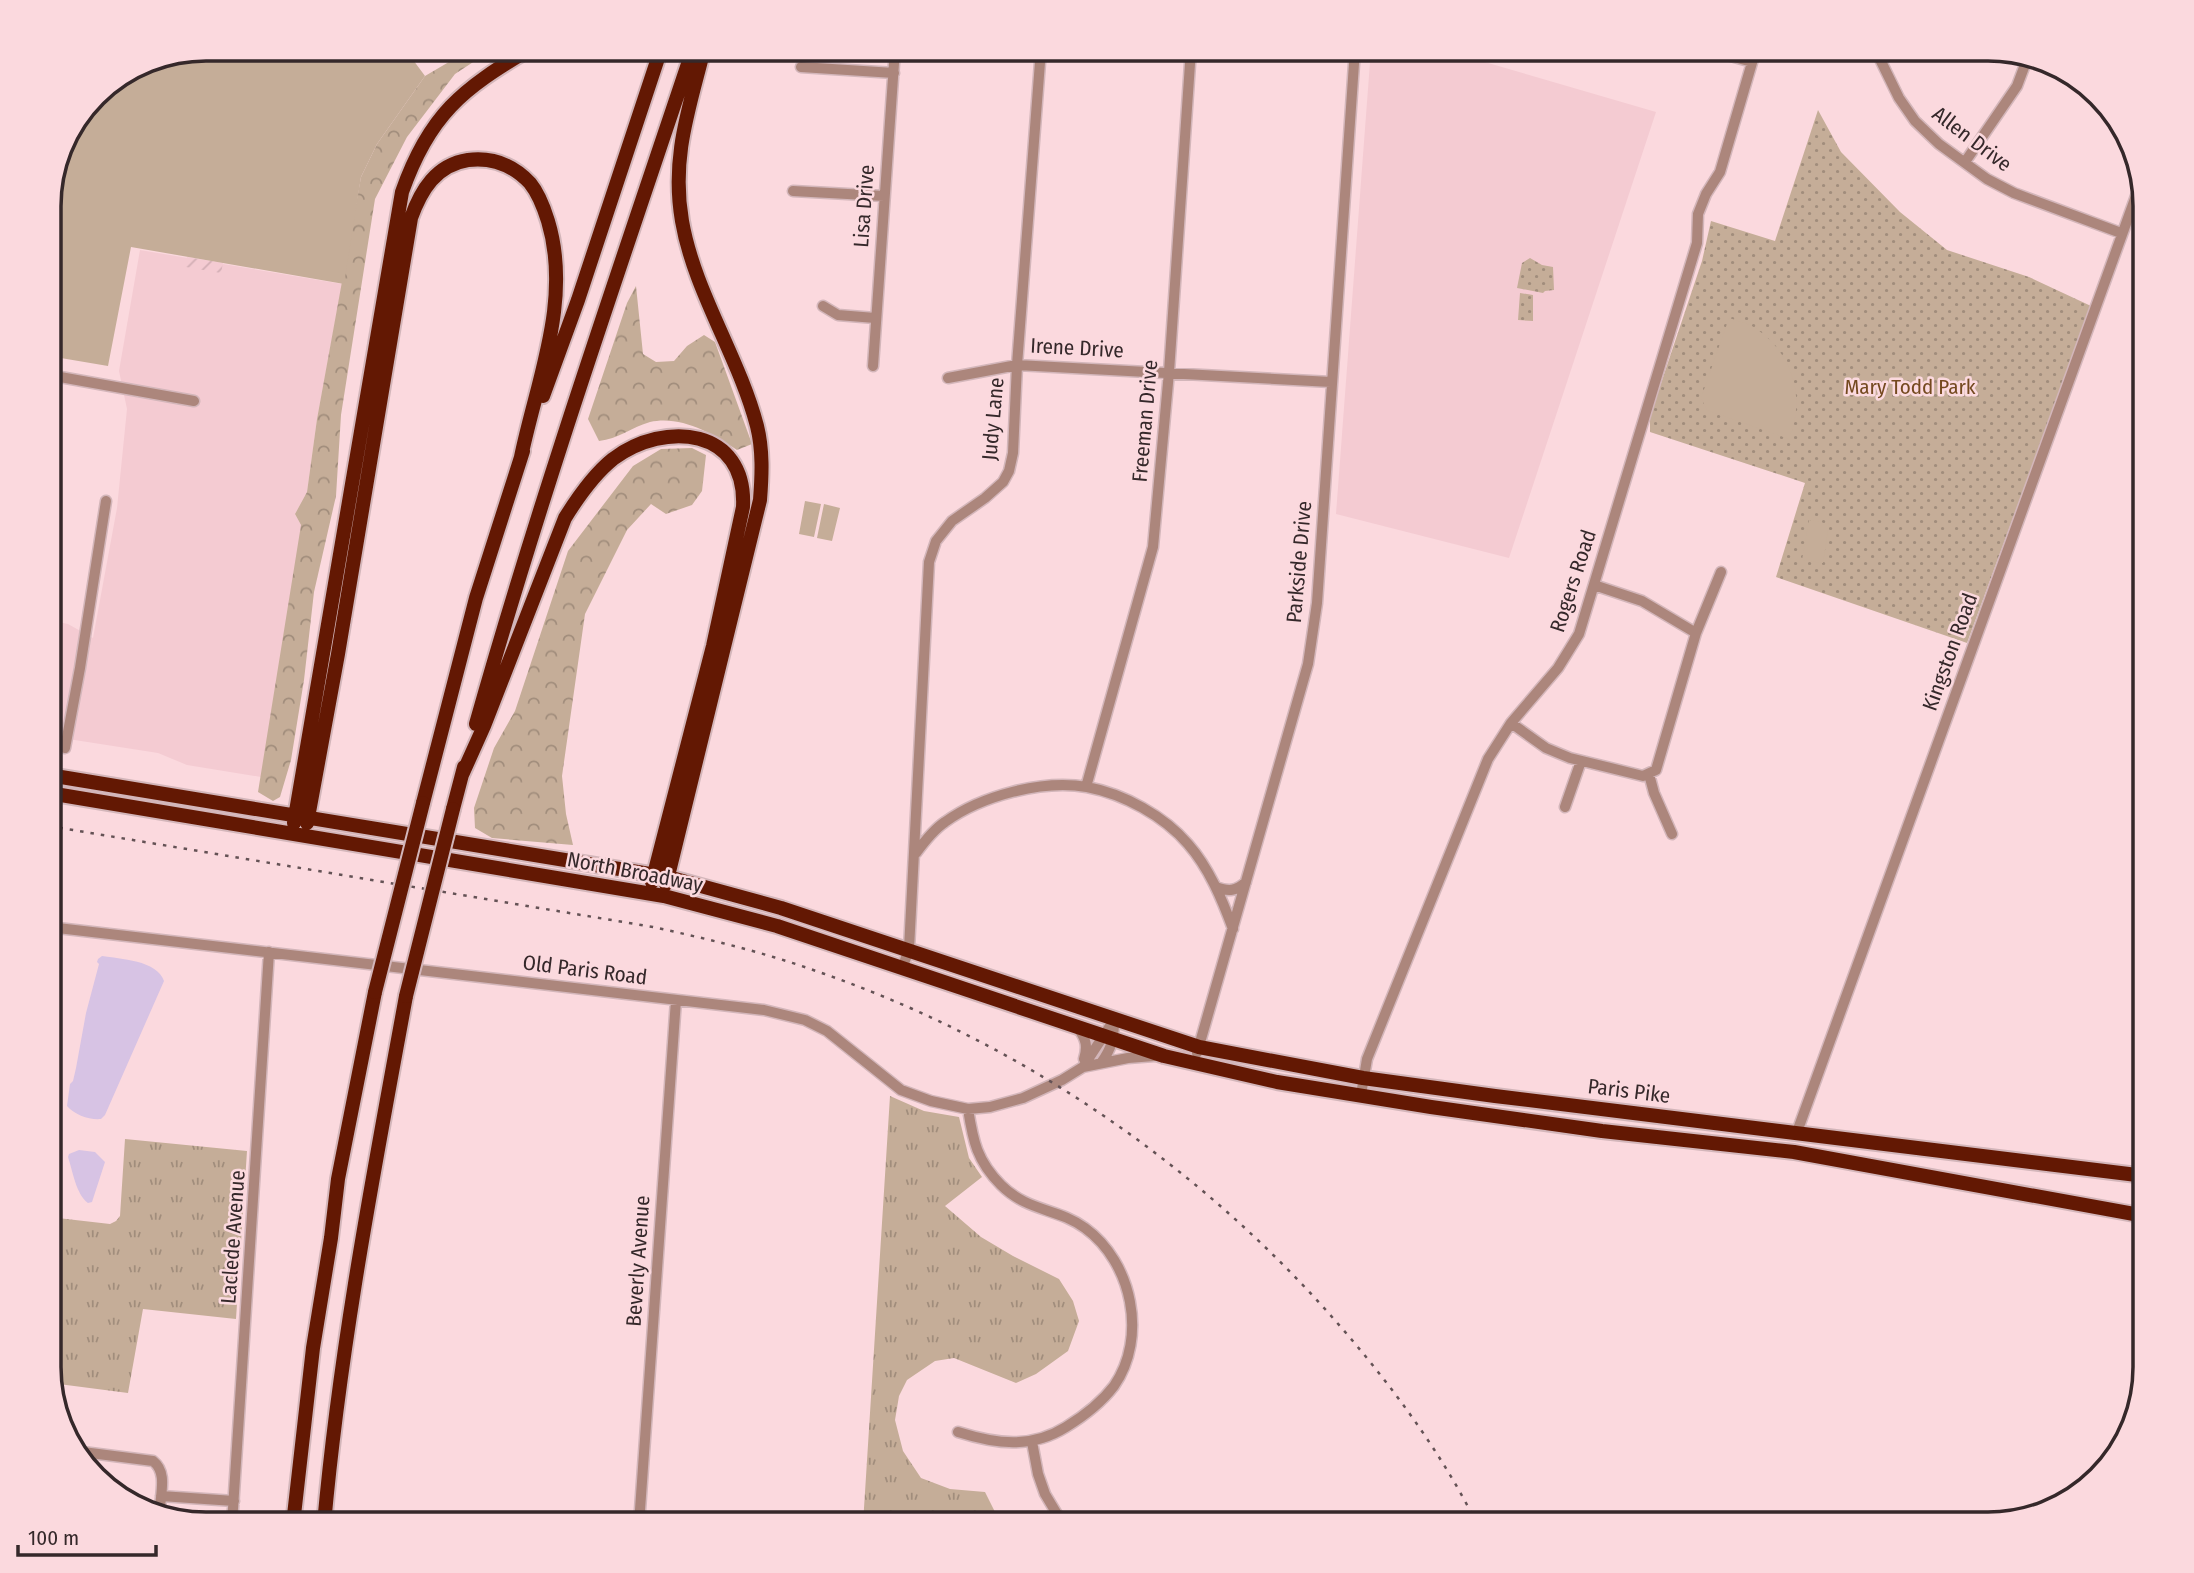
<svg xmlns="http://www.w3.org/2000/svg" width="2194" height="1573" viewBox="0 0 2194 1573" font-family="'Fira Sans Condensed',sans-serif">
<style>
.built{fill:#f4cbd2}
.industrial{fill:url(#industrial-furrows)}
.grass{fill:url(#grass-tufts)}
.forest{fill:url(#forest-crowns)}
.park{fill:url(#park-dots)}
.pitch{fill:#c5ad98}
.water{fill:#d7c3e4}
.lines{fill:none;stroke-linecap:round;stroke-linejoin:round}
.minor-casing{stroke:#d3b6ba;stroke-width:13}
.highway-casing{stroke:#d3b6ba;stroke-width:18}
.minor{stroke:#ac867c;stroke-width:10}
.highway{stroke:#631803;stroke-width:14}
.rail{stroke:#645255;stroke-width:2.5;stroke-dasharray:3.5 7;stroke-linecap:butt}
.highway-bridge-casing{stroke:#d3b6ba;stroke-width:18;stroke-linecap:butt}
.highway-bridge{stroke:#631803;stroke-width:14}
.labels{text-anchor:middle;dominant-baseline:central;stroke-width:5;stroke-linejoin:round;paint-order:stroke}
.street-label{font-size:21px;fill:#35282a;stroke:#fbd9de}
.park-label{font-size:21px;fill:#74491f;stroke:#fbd9de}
.rim{fill:none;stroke:#35282a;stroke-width:3.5}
</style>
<defs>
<pattern id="industrial-furrows" width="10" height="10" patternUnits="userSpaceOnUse" patternTransform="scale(1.75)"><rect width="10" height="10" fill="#f4cbd2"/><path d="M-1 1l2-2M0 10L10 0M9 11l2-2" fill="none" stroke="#d2aeb4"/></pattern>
<pattern id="grass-tufts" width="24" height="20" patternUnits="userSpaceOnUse" patternTransform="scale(1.75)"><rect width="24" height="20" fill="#c5ad98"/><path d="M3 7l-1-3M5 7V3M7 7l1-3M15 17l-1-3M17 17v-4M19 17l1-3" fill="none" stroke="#a18d7c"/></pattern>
<pattern id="forest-crowns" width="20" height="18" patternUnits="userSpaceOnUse" patternTransform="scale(1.75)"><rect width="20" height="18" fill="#c5ad98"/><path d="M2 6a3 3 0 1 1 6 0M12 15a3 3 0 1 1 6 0" fill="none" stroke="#a18d7c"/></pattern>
<pattern id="park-dots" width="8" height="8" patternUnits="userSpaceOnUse" patternTransform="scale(1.75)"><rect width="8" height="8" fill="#c5ad98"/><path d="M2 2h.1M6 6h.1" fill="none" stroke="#a18d7c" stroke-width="1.8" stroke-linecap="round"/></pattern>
</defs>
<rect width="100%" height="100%" fill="#fbd9de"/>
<path class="built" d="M1371 49H1440L1656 112 1509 558 1336 514Z
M140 250 342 284 317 419 307 492 295 514 301 525V530L261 777 187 765 158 753 49 736V620L68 624 93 638 117 508 127 409 119 371Z"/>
<path class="industrial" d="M187 257 223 263 221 273 186 267Z"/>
<path class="grass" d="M890 1096 924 1111 959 1117 969 1158 982 1177 945 1206 981 1237 1013 1256 1059 1279 1073 1301 1079 1321 1068 1351 1036 1374 1016 1383 954 1358 935 1361 907 1380 899 1396 895 1420 903 1451 921 1478 950 1489 985 1492 1001 1524H863Z
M125 1139 247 1151 236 1319 143 1309 128 1393 51 1383 49 1377V1217L110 1224 116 1221 120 1216Z"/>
<path class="forest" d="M471 49H493L455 74 407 137 375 199 341 415 336 496 314 592 304 680 291 760 280 797 273 801 258 792 301 525 295 514 307 492 317 419 361 177 377 144 425 76Z
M636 286 643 354 656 362 674 361 687 346 704 335 715 342 752 444 737 450C712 433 680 415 650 422 632 427 618 439 599 441L588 419 627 303Z
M692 448 706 455 702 491 692 505 666 514 651 504 627 530 585 614 562 776 566 814 573 845 492 838 475 828 474 808 494 748 515 711 568 551 633 466 661 449Z"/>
<path class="park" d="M1818 110 1841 152 1900 212 1947 250 2029 277 2091 306 1967 643 1776 577 1805 483 1650 432V416L1702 261 1711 221 1775 241Z
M1530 258 1542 265 1553 267 1554 290 1545 291 1543 293 1517 288 1522 263Z
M1520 293 1533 295V321L1518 320Z"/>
<path class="pitch" d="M206 49H405L425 76 377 144 361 177 344 284 131 247 108 366 49 356V196L65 137 102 88 146 61Z
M1729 318C1738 321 1748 323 1755 328 1793 353 1806 398 1789 439L1707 410 1701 398Z
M805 501 821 504 814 537 799 534Z
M824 504 840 508 832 541 817 538Z
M1809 520 1829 524 1823 563 1802 560Z"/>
<path class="water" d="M102 956C120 959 157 960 164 981L105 1115 101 1119C89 1120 75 1115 67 1106L70 1084 73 1081 76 1068 86 1013 99 964 97 962 98 959Z
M79 1150 95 1152 105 1162 92 1202 88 1203C76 1194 73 1172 68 1157L69 1154Z"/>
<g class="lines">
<g class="minor-casing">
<path id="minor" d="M1706 49 1752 62
M1875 49 1899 98 1915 121 1939 144 1987 179 2014 193 2121 233
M801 67 894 73
M1965 162 2017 86 2026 62
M793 191 884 196
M823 306 838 315 875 318
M873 366 895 49
M49 375 194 401
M948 378 1017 365 1331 382
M1594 585 1642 601 1696 633
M1511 723 1546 748 1570 758 1643 776 1656 770 1696 633 1721 572
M65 748 80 668 106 501
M1649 774 1654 793 1672 834
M1086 787 1153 547 1169 372 1191 49
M1565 807 1581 761
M916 853C924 842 933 830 945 822 981 796 1043 779 1087 787 1124 794 1164 816 1188 844 1209 868 1222 899 1233 929
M1216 887C1229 892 1236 891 1246 882
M49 927 764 1010 805 1020 827 1031 901 1090 931 1101 968 1109 990 1107 1023 1098 1062 1080 1083 1067 1128 1058 1154 1056
M902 969 909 949 929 562 936 541 952 521 985 498 1003 482 1009 471 1013 453 1017 365 1041 49
M1078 1028C1086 1039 1088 1046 1084 1059
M1197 1053 1308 664 1317 603 1355 49
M1101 1063C1112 1048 1114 1038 1114 1020
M1083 1067 1114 1020
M1361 1095 1367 1059 1488 759 1511 723 1558 668 1579 634 1697 243 1698 214 1706 194 1720 172 1756 49
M1797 1132 2140 185
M958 1432C996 1444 1031 1449 1066 1427 1084 1416 1101 1403 1114 1386 1148 1337 1132 1262 1085 1228 1058 1208 1028 1212 1001 1185 977 1161 973 1141 968 1109
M1032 1442 1038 1474 1045 1494 1063 1524
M75 1451 153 1461C167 1472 161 1491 160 1508
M161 1496 234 1501
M232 1524 269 952
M639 1524 676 1000"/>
</g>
<g class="highway-casing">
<path id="highway" d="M543 396 578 300 661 49
M476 724C540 497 618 273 693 49
M49 775 668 877 781 908 1199 1047 1363 1078 1495 1096 2145 1176
M462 775 484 726 565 518C578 497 593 475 613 459 665 420 747 428 743 507L713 646 652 882
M49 793 664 896 777 926 1164 1056 1277 1082 1431 1107 1602 1131 1794 1152 2145 1216
M423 803 476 598 523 451
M453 809 464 767
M294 823 402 192C429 115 462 89 530 49
M307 823 338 654 411 218C421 190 436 165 468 160 492 157 513 165 530 183 539 194 544 208 548 221 572 300 537 380 521 457
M666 884 760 500C762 475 763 450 757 426 739 357 694 291 682 221 671 158 689 109 704 49
M293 1524 313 1348 331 1238 338 1179 375 992
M324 1524C340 1346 374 1171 406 996"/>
</g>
<use href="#minor" class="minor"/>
<use href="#highway" class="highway"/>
<path class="rail" d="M49 826 653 927C708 939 763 952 816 971 1011 1038 1188 1157 1325 1309 1383 1374 1438 1446 1477 1524"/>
<g class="highway-bridge-casing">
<path id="highway-bridge" d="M375 992 423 803
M406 996 453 809"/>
</g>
<use href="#highway-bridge" class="highway-bridge"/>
</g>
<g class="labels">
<g class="street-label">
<text transform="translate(1972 139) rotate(37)">Allen Drive</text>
<text transform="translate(864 206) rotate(-86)">Lisa Drive</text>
<text transform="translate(1077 348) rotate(3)">Irene Drive</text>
<text transform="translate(993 419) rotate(-85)">Judy Lane</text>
<text transform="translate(1145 421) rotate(-85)">Freeman Drive</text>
<text transform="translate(1299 562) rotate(-85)">Parkside Drive</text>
<text transform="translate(1573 581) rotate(-72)">Rogers Road</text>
<text transform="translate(1950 652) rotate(-70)">Kingston Road</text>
<text transform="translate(635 872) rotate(11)">North Broadway</text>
<text transform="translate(585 970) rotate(7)">Old Paris Road</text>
<text transform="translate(1629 1091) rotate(7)">Paris Pike</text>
<text transform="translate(233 1237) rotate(-86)">Laclede Avenue</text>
<text transform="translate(638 1261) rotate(-86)">Beverly Avenue</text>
</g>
<g class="park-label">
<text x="1910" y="387">Mary Todd Park</text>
</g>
</g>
<path d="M0 0H2194V1573H0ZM206 61H1988A145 145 0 0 1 2133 206V1367A145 145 0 0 1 1988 1512H206A145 145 0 0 1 61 1367V206A145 145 0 0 1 206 61Z" fill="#fbd9de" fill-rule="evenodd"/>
<path class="rim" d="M206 61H1988A145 145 0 0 1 2133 206V1367A145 145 0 0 1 1988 1512H206A145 145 0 0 1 61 1367V206A145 145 0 0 1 206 61Z"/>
<path d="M18 1545v10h138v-10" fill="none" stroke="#35282a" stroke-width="3.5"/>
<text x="28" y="1545" font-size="21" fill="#35282a" stroke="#fbd9de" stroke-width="5" paint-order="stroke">100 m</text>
</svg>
